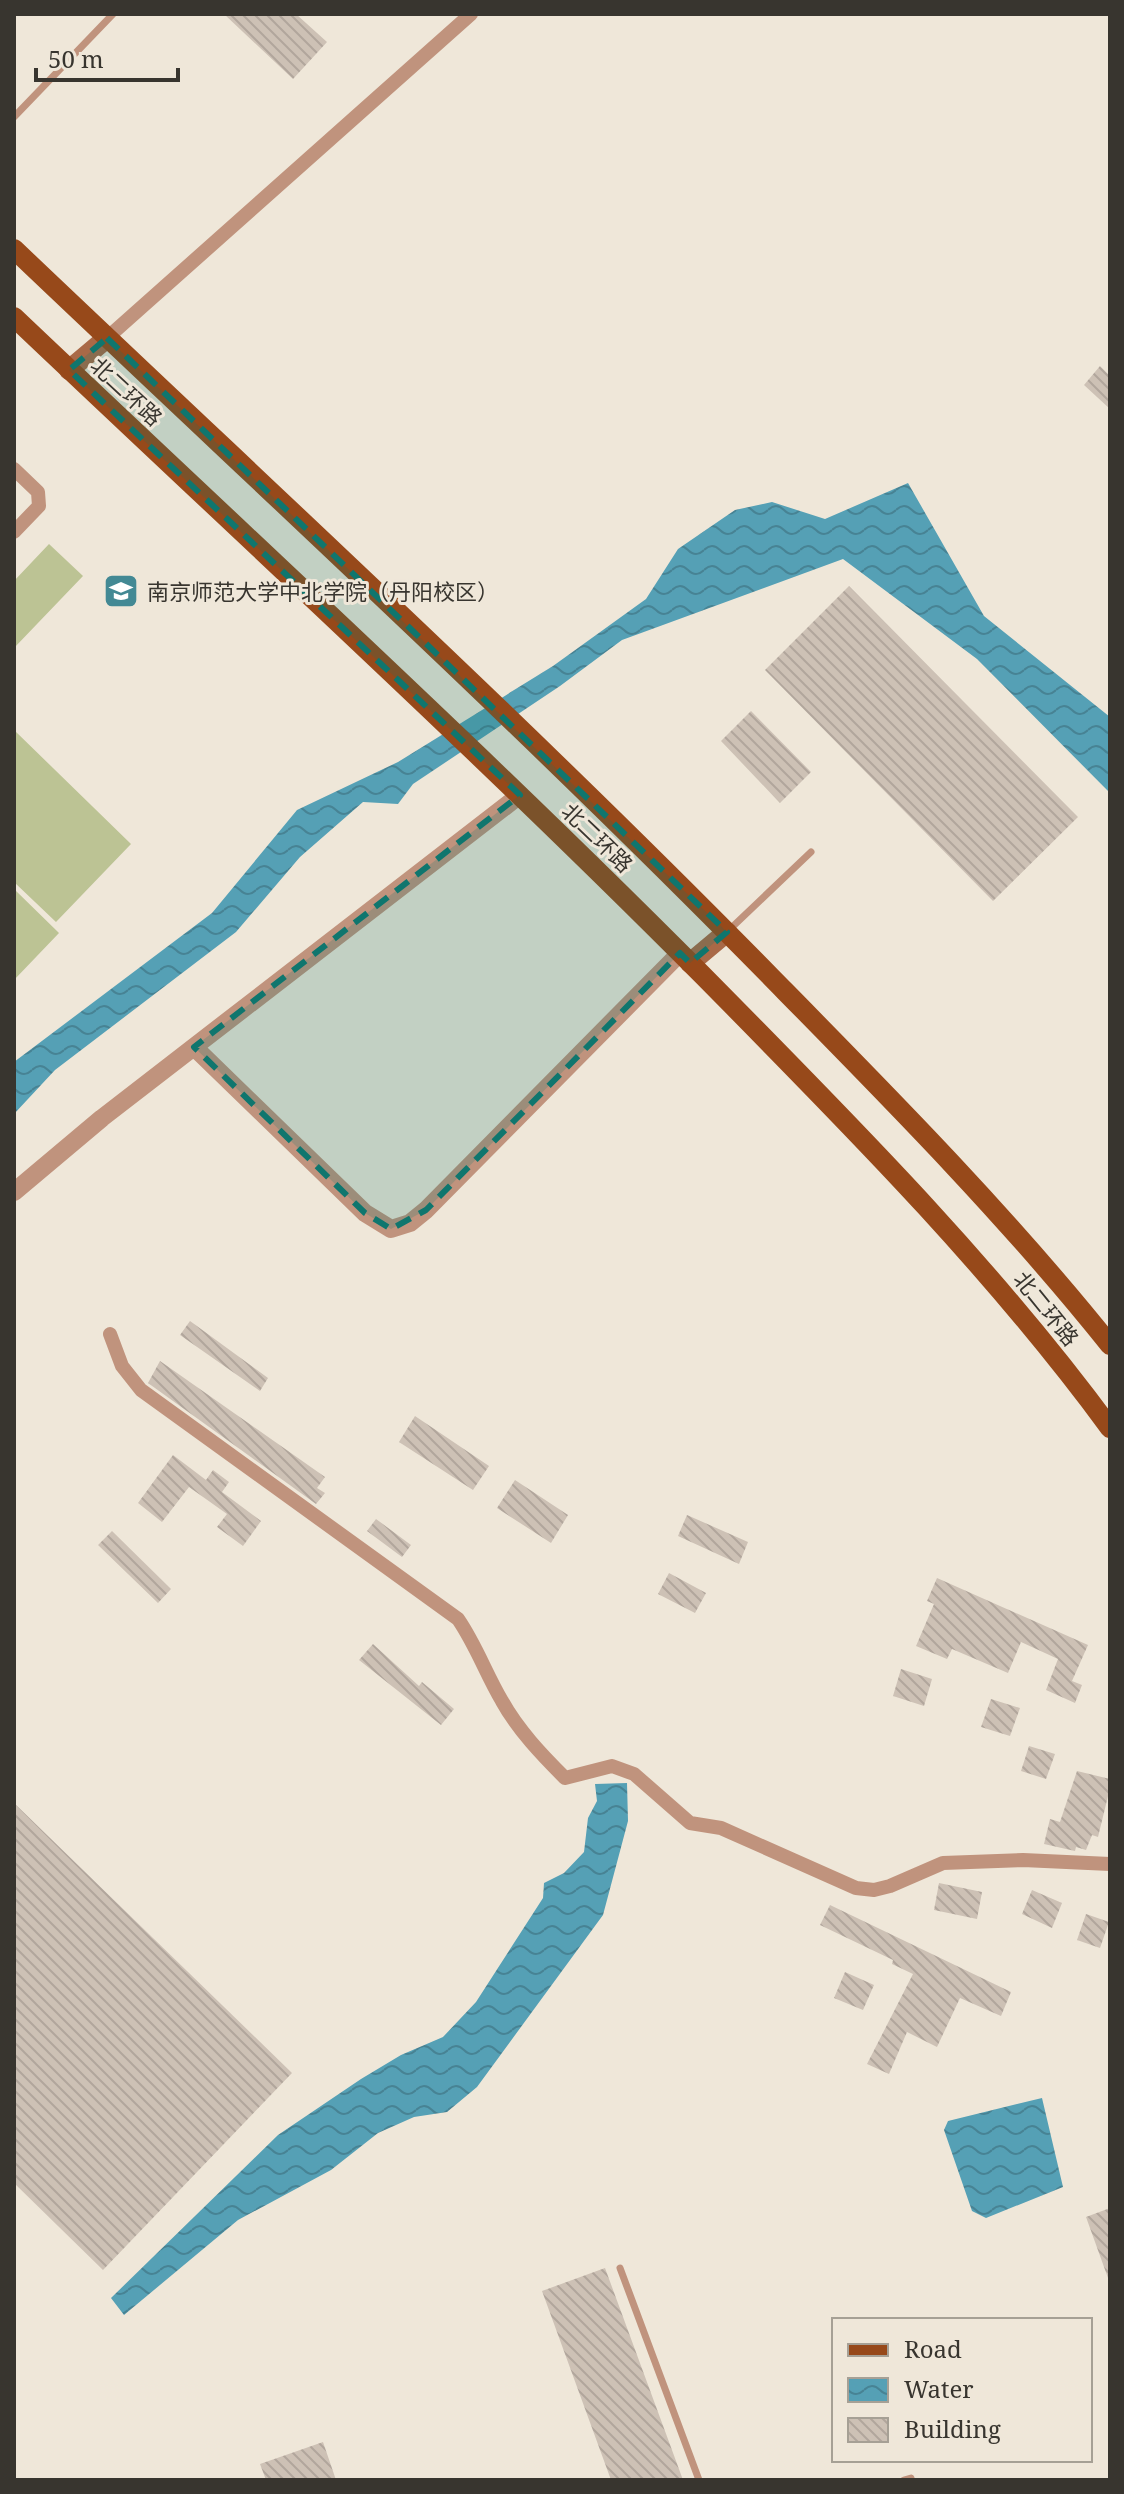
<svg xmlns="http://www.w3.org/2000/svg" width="1124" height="2494" viewBox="0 0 1124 2494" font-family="'Noto Serif','Noto Sans SC',serif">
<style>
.pitch{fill:#bcc394}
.water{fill:url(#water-waves)}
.building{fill:url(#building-back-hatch)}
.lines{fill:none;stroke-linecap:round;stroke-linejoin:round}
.service{stroke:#c0937d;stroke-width:7}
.minor{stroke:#c0937d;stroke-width:14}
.tertiary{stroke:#c0937d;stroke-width:18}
.secondary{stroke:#a96947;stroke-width:20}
.primary{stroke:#97491a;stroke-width:20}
.marked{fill:#0f766e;fill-opacity:0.2;stroke:#0f766e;stroke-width:6;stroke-dasharray:16 10;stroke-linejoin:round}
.labels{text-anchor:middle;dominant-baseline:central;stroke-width:6;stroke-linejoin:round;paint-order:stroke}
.street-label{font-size:22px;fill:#38352f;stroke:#efe7d9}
.poi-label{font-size:22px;fill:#38352f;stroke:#efe7d9;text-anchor:start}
</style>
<defs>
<pattern id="water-waves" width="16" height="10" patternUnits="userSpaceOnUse" patternTransform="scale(2)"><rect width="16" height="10" fill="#55a0b5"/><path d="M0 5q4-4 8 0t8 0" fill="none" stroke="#478394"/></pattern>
<pattern id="building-back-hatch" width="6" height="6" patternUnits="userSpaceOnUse" patternTransform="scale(2)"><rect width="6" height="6" fill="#cdc1b5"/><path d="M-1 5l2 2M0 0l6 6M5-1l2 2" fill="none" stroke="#b1a69c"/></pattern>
</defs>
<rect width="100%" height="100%" fill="#efe7d9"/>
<path class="pitch" d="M49 544 83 576 14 648V581Z
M14 730 131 844 56 922 14 882Z
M14 889 59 933 14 980Z"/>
<path class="water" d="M908 483 984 616 1110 717V793L977 659 843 559 622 640 560 686 413 784 398 804 363 802 300 857 236 932 55 1070 14 1114V1062L212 913 297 810 398 762 553 666 646 599 678 549 735 510 772 502 825 519Z
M627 1783 628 1821 603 1915 477 2087 447 2112 414 2117 378 2133 331 2170 238 2220 124 2315 111 2298 278 2135 361 2079 401 2055 443 2037 476 2002 543 1898 544 1883 564 1873 584 1852 588 1818 597 1801 595 1784Z
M1042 2098 1063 2187 986 2218 972 2211 944 2130 948 2121Z"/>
<path class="building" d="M224 14H296L327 42 293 79Z
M1100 366 1110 376V409L1084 385Z
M849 586 1078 817 993 901 765 670Z
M751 711 811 772 780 803 721 741Z
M190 1321 268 1378 260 1391 180 1335Z
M160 1361 325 1477 317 1488 325 1493 316 1504 148 1383Z
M415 1416 489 1466 473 1490 399 1442Z
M173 1455 206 1480 213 1470 229 1482 222 1492 261 1521 243 1546 217 1527 227 1514 189 1487 162 1522 138 1503Z
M515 1480 568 1515 551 1543 497 1508Z
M687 1515 748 1542 739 1564 678 1536Z
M376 1519 411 1545 402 1557 367 1531Z
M112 1531 171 1589 158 1603 98 1545Z
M669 1573 706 1593 695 1613 658 1594Z
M937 1578 1088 1645 1072 1681 1082 1685 1075 1703 1046 1690 1058 1659 1021 1642 1008 1673 952 1649 947 1659 916 1646 934 1604 927 1601Z
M373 1644 419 1686 422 1682 454 1709 441 1725 359 1660Z
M901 1669 932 1679 924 1706 893 1696Z
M991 1699 1020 1708 1010 1736 981 1727Z
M1029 1746 1055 1754 1046 1779 1021 1771Z
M1077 1771 1110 1779V1788L1098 1837 1092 1835 1086 1850 1076 1847 1075 1851 1044 1844 1050 1819 1060 1822Z
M14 1803 292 2073 103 2270 14 2183Z
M939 1883 982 1892 977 1919 934 1910Z
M1032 1890 1062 1903 1052 1928 1022 1914Z
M830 1905 1011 1992 1001 2016 960 1998 937 2047 907 2032 889 2074 867 2064 913 1974 892 1964 893 1960 820 1925Z
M1086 1914 1109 1922 1100 1948 1077 1940Z
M845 1972 874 1985 863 2010 834 1998Z
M1110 2208V2278H1108L1086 2217Z
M605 2268 683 2480H611L542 2291Z
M323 2442 336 2480H266L260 2464Z"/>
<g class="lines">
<path class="service" d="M14 117 113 14
M728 931 811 852
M620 2268 699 2480
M904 2480 911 2478"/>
<path class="minor" d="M107 338 471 14
M14 469 38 492 39 506 14 532
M110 1334 122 1366 141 1390 458 1619C476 1645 486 1674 502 1701 518 1730 542 1755 565 1778L612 1766 634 1774 690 1823 721 1828 856 1888 874 1890 890 1886 943 1863 1023 1860 1110 1864"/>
<path class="tertiary" d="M194 1047 365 1213 391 1229 410 1223 426 1210 680 953
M14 1192 102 1118 520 795"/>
<path class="secondary" d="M69 370 107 338
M690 963 727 932"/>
<path class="primary" d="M14 249C268 491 527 728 772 978 889 1097 1006 1215 1110 1345
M14 317C253 544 497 767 728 1001 863 1138 996 1273 1110 1428"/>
</g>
<path class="marked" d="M107 338 727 932 690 963 680 953 426 1210 391 1229 365 1213 194 1047 520 795 69 370Z"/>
<defs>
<g id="university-square" transform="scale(1.8)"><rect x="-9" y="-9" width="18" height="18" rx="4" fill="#438994" stroke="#efe7d9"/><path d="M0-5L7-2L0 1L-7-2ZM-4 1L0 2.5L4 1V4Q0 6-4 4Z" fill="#fff"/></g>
</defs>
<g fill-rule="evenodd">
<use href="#university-square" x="121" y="591"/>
</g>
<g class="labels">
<g class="street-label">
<text transform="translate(127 391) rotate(43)">北二环路</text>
<text transform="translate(598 837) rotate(44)">北二环路</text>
<text transform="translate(1047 1308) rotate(51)">北二环路</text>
</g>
<g class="poi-label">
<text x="147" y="591">南京师范大学中北学院（丹阳校区）</text>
</g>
</g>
<rect width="1124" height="2494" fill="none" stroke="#38352f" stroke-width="32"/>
<rect x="832" y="2318" width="260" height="144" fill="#efe7d9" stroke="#a6a095" stroke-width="2"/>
<rect x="848" y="2344" width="40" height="12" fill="#97491a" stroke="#a6a095" stroke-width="2"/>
<text x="904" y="2358" font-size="24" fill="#38352f">Road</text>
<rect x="848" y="2378" width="40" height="24" fill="url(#water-waves)" stroke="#a6a095" stroke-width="2"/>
<text x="904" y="2398" font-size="24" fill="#38352f">Water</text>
<rect x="848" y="2418" width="40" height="24" fill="url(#building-back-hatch)" stroke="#a6a095" stroke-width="2"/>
<text x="904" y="2438" font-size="24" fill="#38352f">Building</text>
<path d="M36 68v12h142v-12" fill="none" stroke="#38352f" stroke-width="4"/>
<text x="48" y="68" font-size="24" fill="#38352f" stroke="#efe7d9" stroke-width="6" paint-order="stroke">50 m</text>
</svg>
